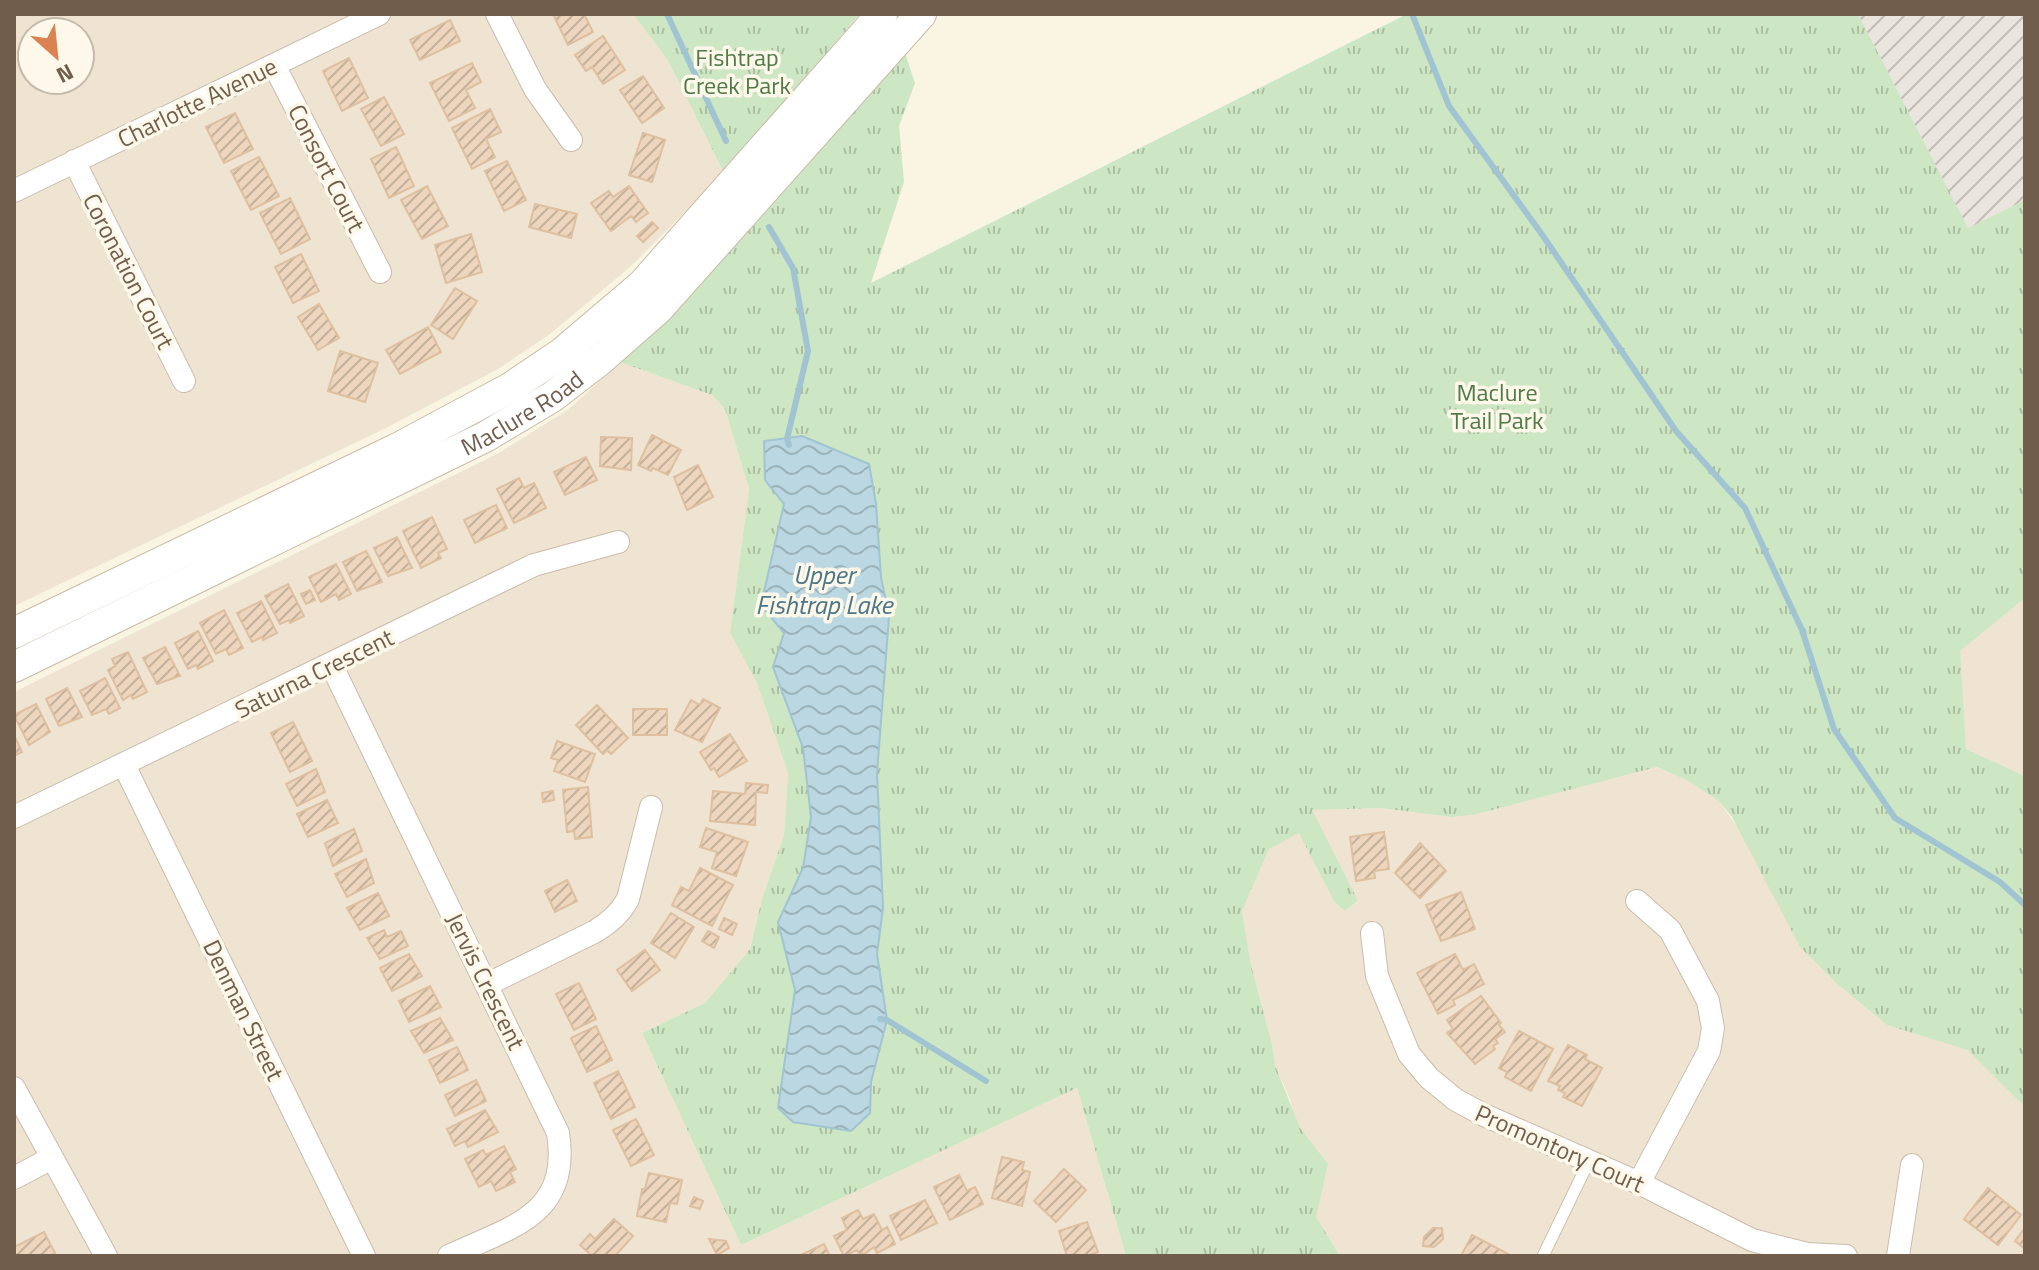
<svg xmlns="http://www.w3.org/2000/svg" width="2039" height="1270" viewBox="0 0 2039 1270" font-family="'Titillium Web',sans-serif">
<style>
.residential{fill:#eee4d1;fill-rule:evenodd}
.industrial{fill:url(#industrial-furrows)}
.park{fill:url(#park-tufts)}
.water{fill:url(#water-waves);stroke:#a1c4d2;stroke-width:2}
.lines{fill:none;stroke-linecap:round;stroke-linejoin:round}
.stream{stroke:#a1c4d2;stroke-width:6}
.building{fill:url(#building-hatch);stroke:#debf9f;stroke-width:2}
.lane-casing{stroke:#cabcab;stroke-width:13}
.street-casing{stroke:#cabcab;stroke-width:24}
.secondary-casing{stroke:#cabba7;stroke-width:32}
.lane{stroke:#fff;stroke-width:11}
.street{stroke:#fff;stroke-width:22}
.secondary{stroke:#fff;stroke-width:30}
.labels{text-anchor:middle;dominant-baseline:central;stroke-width:7;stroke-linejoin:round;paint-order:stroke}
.park-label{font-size:24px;fill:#507a48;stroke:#fdf8e9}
.street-label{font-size:24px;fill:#705d4c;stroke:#fdf8e9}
.water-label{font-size:26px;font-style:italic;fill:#4b7688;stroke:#fdf8e9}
</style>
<defs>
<pattern id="industrial-furrows" width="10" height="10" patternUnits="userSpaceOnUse" patternTransform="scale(2)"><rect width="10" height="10" fill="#eae5de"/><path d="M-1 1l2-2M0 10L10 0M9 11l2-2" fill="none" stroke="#c2bdb6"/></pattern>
<pattern id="park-tufts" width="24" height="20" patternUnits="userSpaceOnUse" patternTransform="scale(2)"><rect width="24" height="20" fill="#cde6c3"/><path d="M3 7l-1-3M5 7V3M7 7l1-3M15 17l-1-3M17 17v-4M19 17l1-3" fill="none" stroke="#abbea1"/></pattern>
<pattern id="water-waves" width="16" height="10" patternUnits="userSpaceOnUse" patternTransform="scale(2)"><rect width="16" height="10" fill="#bad7e2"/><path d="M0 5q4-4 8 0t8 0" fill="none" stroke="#9cb2b9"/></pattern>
<pattern id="building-hatch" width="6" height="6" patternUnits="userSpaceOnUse" patternTransform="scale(2)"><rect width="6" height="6" fill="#edd6bd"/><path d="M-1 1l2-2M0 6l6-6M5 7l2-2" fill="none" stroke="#c4b19c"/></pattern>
</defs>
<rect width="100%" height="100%" fill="#faf4e3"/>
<path class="residential" d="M14 14H633L667 59 724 173 630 267 550 334 498 369 384 429 14 606ZM32 32H80V80H32Z
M620 362 712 395 725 409 749 489 730 633 757 683 788 773 784 835 762 899 750 949 705 1003 642 1033 741 1245 1077 1088 1126 1256H14V692L497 454 569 409Z
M2025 598V776L1966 749 1959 651Z
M1657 767 1686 780 1718 800 1743 835 1800 947 1835 982 1887 1025 1968 1049 2025 1107V1256H1340L1316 1217 1291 1102 1275 1065 1272 1044 1251 965 1242 911 1269 849 1299 832 1335 903 1345 911 1358 902 1311 810 1381 808 1451 817 1473 815Z"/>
<path class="industrial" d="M1858 14H2025V200L1968 229Z"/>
<path class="park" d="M633 14H860L724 173 667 59Z
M1407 14H1858L1968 228 2025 200V598L1960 651 1966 749 2025 776V1107L1968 1050 1887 1025 1835 982 1800 947 1732 817 1718 800 1686 780 1657 767 1473 815 1451 817 1381 808 1312 810 1358 901 1345 911 1335 903 1299 833 1269 849 1242 911 1251 965 1272 1044 1275 1065 1300 1128 1328 1164 1316 1217 1340 1256H1126L1077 1088 741 1245 642 1033 705 1003 750 949 762 899 784 835 788 773 757 683 730 633 749 489 725 409 712 395 620 362 689 298 905 53 915 83 899 126 904 182 871 283Z"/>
<path class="water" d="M802 436 869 464 876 504 881 577 889 617 877 773 883 908 877 954 887 1020 871 1082 870 1113 851 1131 793 1122 778 1108 795 990 778 922 803 868 811 817 803 748 773 667 784 633 761 605 784 504 765 480 764 441Z"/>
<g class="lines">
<path class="stream" d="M667 14 726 141
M1412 14 1449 106 1541 233 1676 431 1745 508 1802 630 1834 729 1895 818 2000 882 2025 905
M769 227 793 268 808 351 787 439 789 445
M880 1019 887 1020 986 1081"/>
</g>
<path class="building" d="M553 14H584L593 32 568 45Z
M450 20 460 41 420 60 410 40Z
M603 36 625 70 603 84 592 67 586 71 575 55Z
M349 58 368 98 342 111 323 71Z
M472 63 481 82 466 90 475 108 449 121 430 83Z
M643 76 664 108 642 123 620 90Z
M384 97 404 134 381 146 361 109Z
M490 109 501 132 486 139 495 157 472 169 452 128Z
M235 113 253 149 224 163 206 127Z
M643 133 665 140 652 182 629 175Z
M396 147 414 186 389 198 371 159Z
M259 157 279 196 251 210 231 171Z
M507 161 526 200 504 211 485 171Z
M427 186 448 226 422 239 401 200Z
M629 186 648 213 636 222 631 216 611 231 591 203 609 191 613 197Z
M290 198 310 239 281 254 260 213Z
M535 204 577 214 571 238 529 227Z
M652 222 658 228 643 242 637 236Z
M471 234 482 272 446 283 435 245Z
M301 254 319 291 293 303 275 267Z
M455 288 477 301 453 339 431 325Z
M319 304 339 338 318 350 298 317Z
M428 327 441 352 400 374 386 350Z
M340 351 378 363 365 402 328 391Z
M652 435 681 450 668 475 653 468 651 471 638 465Z
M601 437 632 438 631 470 600 466Z
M586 457 597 480 565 495 554 472Z
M698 465 713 497 687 510 674 477Z
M519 478 524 488 534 483 546 508 514 523 497 489Z
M496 505 507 528 475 543 464 520Z
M432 517 447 549 438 553 441 558 421 568 403 531Z
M397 537 412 568 388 576 374 548Z
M366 551 382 582 357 591 343 562Z
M336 564 351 594 339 600 336 594 321 602 309 577Z
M288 584 304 616 290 623 289 620 280 624 265 596Z
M310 590 315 600 306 604 301 594Z
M261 601 277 633 263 640 262 637 252 642 237 613Z
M224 610 243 648 229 655 226 649 216 654 200 623Z
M198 631 213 661 198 669 196 665 188 669 175 643Z
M165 647 180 676 157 684 143 658Z
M128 652 147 692 133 699 131 695 123 700 108 670 115 666 112 659Z
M105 678 120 708 109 714 106 709 92 715 80 691Z
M67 688 82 717 59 726 46 699Z
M703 699 720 708 702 742 675 730 691 700 700 705Z
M36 704 50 732 29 745 14 715Z
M597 705 628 738 611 754 607 750 603 754 576 725Z
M633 709H667V735H633Z
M293 722 312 761 290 772 271 733Z
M730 734 747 761 719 777 714 768 711 770 700 752Z
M14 735 22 752 14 756Z
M557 741 595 754 585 782 554 771 558 760 551 758Z
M316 769 325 792 297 806 286 784Z
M746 783 768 785 767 793 756 792 755 825 710 821 713 791 745 794Z
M588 787 592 837 575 839 574 831 567 832 563 790Z
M553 791 554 800 543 802 542 793Z
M327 800 338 823 308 837 297 814Z
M706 828 748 842 736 876 712 868 717 852 700 847Z
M354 829 362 851 333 866 325 843Z
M1384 832 1389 869 1374 871 1375 878 1356 881 1350 837Z
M1420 843 1446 871 1420 898 1395 873Z
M366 859 374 883 347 897 335 874Z
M700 868 733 885 712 926 672 905 681 887 689 891Z
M567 880 577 901 555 912 545 891Z
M1461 892 1475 929 1441 941 1426 905Z
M378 893 389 916 360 930 347 908Z
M671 913 694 927 675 958 651 943Z
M724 918 737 924 732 935 719 929Z
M384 930 387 937 401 931 408 946 380 959 367 938Z
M708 931 719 937 714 948 702 941Z
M645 950 660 970 632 991 617 970Z
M409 954 422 976 392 991 380 968Z
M1455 954 1463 970 1474 964 1484 984 1453 1000 1455 1005 1438 1014 1417 973Z
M579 983 596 1019 574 1030 556 994Z
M430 986 441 1007 409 1022 399 1001Z
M1481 996 1501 1023 1499 1025 1505 1032 1495 1039 1498 1043 1493 1046 1495 1049 1475 1064 1447 1033 1453 1029 1447 1020Z
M440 1018 453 1040 424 1053 411 1031Z
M596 1026 612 1060 587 1072 571 1038Z
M1519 1031 1553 1049 1531 1091 1505 1077 1507 1072 1499 1068Z
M1568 1045 1587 1055 1585 1059 1602 1068 1582 1106 1563 1097 1565 1093 1558 1090 1560 1086 1548 1081Z
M457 1047 468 1070 440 1083 429 1060Z
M618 1071 635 1107 611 1119 594 1083Z
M476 1080 486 1101 455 1116 445 1095Z
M485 1110 498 1132 468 1147 465 1141 455 1146 447 1129Z
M636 1119 654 1155 631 1166 613 1130Z
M504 1146 516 1169 510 1172 515 1182 496 1191 491 1181 479 1187 465 1159 483 1150 486 1155Z
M1002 1157 1024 1162 1022 1170 1030 1172 1022 1206 992 1198Z
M1064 1169 1086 1190 1056 1222 1034 1201Z
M649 1173 682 1180 677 1204 670 1203 666 1222 637 1216 642 1189H645Z
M959 1175 967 1191 975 1187 983 1204 950 1220 934 1187Z
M1988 1188 2021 1215 1998 1245 1964 1219Z
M694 1197 703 1201 700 1209 690 1206Z
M925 1200 937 1223 901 1240 890 1216Z
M858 1210 863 1219 874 1214 882 1230 887 1227 895 1244 877 1253 874 1247 863 1255 862 1253 859 1254 857 1250 844 1256 834 1236 847 1230 842 1218Z
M614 1219 633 1236 615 1256H592L580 1245 590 1234 595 1239Z
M1087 1222 1098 1252 1088 1256H1067L1059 1231Z
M1433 1228H1442L1443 1239 1434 1247 1423 1246 1424 1237Z
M2025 1228V1249L2015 1241Z
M44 1232 55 1253 49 1256H14V1247Z
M1472 1235 1512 1256H1461Z
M709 1239 726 1241 729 1248 717 1255Z
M824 1244 830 1256H799Z"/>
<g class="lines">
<g class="lane-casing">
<path id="lane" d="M1543 1256 1588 1163"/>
</g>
<g class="street-casing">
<path id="street" d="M497 14 535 89 571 140
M274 65 380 272
M74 161 184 381
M14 191 379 14
M331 664 558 1133C571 1216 510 1227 449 1256
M124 765 364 1256
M14 817 534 565 618 542
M1637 901 1670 930 1708 1001 1713 1028 1709 1051 1639 1183
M1372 933 1377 976 1409 1054 1429 1078 1456 1100 1484 1115 1639 1183 1752 1240 1807 1254 1846 1256
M488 984 594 932C608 924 620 914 628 899L651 807
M14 1088 106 1256
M14 1178 52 1158
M1898 1256 1912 1165"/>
</g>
<g class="secondary-casing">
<g id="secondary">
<path d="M14 633 398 448 510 388 562 353 642 285 882 14"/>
<path id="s1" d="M14 667 485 437 552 397 600 360 658 309 921 14"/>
</g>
</g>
<use href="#lane" class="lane"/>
<use href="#street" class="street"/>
<use href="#secondary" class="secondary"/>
</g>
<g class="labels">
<g class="park-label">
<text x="737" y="57">Fishtrap<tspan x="737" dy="28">Creek Park</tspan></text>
<text x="1497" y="392">Maclure<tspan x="1497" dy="28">Trail Park</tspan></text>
</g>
<g class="street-label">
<text transform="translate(197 102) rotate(-26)">Charlotte Avenue</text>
<text transform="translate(327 168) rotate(63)">Consort Court</text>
<text transform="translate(129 271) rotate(63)">Coronation Court</text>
<text stroke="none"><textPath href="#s1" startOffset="568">Maclure Road</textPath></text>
<text transform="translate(314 673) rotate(-26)">Saturna Crescent</text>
<text transform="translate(486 981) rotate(64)">Jervis Crescent</text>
<text transform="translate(244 1010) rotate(64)">Denman Street</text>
<text transform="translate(1560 1148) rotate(24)">Promontory Court</text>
</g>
<g class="water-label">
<text x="824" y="574">Upper<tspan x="824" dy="30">Fishtrap Lake</tspan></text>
</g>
</g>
<rect width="2039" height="1270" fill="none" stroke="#705d4c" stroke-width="32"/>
<g transform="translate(56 56) rotate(153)"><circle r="38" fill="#fdf8e9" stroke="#c5baaa" stroke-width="2"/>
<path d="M0-6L14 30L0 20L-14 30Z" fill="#da8252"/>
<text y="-12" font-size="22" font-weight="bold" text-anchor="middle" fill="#705d4c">N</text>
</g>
</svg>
